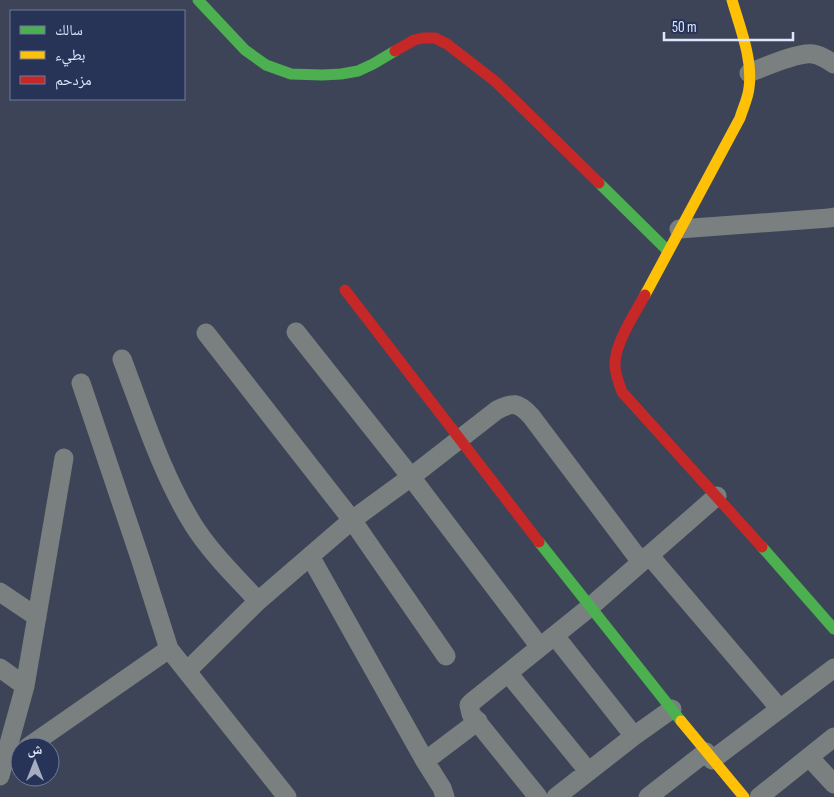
<svg xmlns="http://www.w3.org/2000/svg" width="834" height="797" viewBox="0 0 834 797" font-family="'Sofia Sans Condensed','Noto Naskh Arabic',sans-serif">
<style>
.lines{fill:none;stroke-linecap:round;stroke-linejoin:round}
.street{stroke:#7a807f;stroke-width:19}
.fast{stroke:#4caf50;stroke-width:11}
.slow{stroke:#ffc107;stroke-width:11}
.jam{stroke:#c62828;stroke-width:11}
</style>
<rect width="100%" height="100%" fill="#3d4457"/>
<g class="lines">
<path class="street" d="M749 73C764 67 798 52 813 54 820 55 828 60 834 64
M679 229 829 218 834 217
M296 332 411 477 540 647
M206 333 352 520 446 656
M122 359C143 414 162 475 194 526 212 554 236 577 258 601
M81 383 140 558 169 649 287 797
M649 555 780 709
M310 556 425 761 442 788 445 797
M0 592 37 617
M555 636 634 736
M0 668 25 686
M187 671 258 601 352 520 411 477 497 410C513 402 518 402 531 416L641 562
M508 673 588 771
M28 747 169 649
M809 757 834 784
M712 760 834 668
M425 761 478 721
M0 776 25 686 64 458
M538 797 471 714 469 705 472 702 590 607 717 496
M556 797 634 736 672 709
M648 797 706 752
M759 797 834 737"/>
<path class="fast" d="M198 0 245 50 266 65 291 74 322 75 341 74 358 71 373 64 395 51
M599 183 668 251
M539 542 681 721
M762 547 834 629"/>
<path class="slow" d="M645 295 740 118C743 108 748 98 749 88 753 59 740 28 732 0
M681 721 744 797"/>
<path class="jam" d="M395 51 414 40 423 38H435L447 44 496 82 599 183
M345 290 539 542
M645 295C635 313 614 345 615 365 615 374 619 383 622 392L762 547"/>
</g>
<rect x="10" y="10" width="175" height="90" fill="#283457" stroke="#707b99"/>
<rect x="20" y="26" width="25" height="8" fill="#4caf50" stroke="#707b99"/>
<text x="55" y="35" font-size="15" fill="#dde6fc">سالك</text>
<rect x="20" y="51" width="25" height="8" fill="#ffc107" stroke="#707b99"/>
<text x="55" y="60" font-size="15" fill="#dde6fc">بطيء</text>
<rect x="20" y="76" width="25" height="8" fill="#c62828" stroke="#707b99"/>
<text x="55" y="85" font-size="15" fill="#dde6fc">مزدحم</text>
<g transform="translate(35 762)"><circle r="24" fill="#283457" stroke="#707b99"/>
<path d="M0-4L9 19L0 12L-9 19Z" fill="#a5adc2"/>
<text y="-8" font-size="14" font-weight="bold" text-anchor="middle" fill="#dde6fc">ش</text>
</g>
<path d="M664 32v8h129v-8" fill="none" stroke="#dde6fc" stroke-width="2.5"/>
<text x="672" y="32" font-size="15" fill="#dde6fc" stroke="#283457" stroke-width="4" paint-order="stroke">50 m</text>
</svg>
